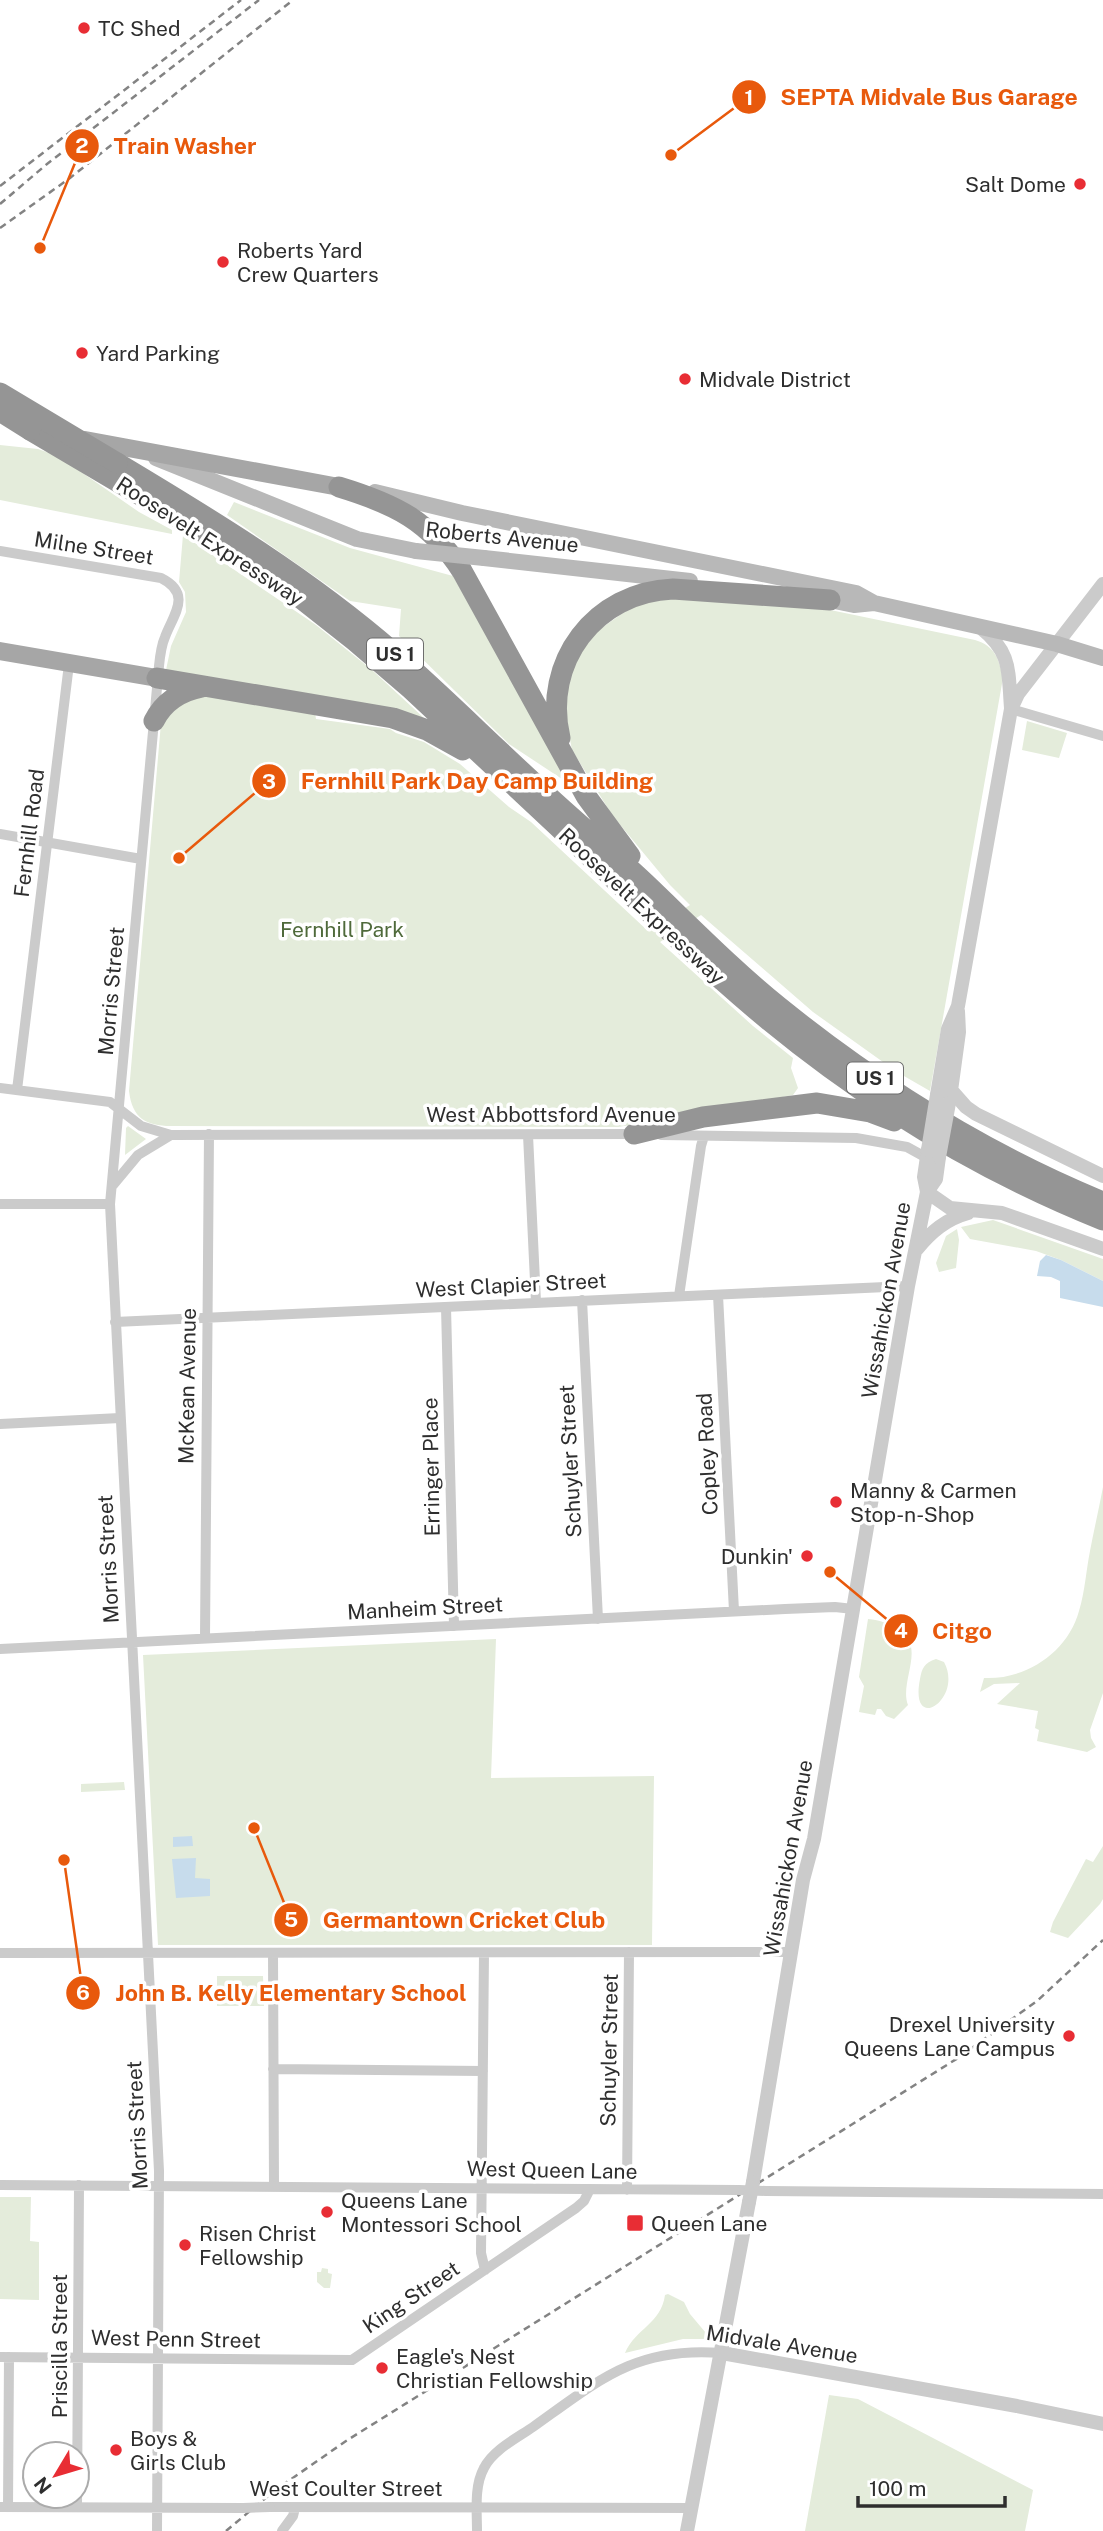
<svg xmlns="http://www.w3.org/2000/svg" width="1103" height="2531" viewBox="0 0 1103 2531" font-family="'Public Sans',sans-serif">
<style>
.green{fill:#e4ecdb}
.water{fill:#c7dcec}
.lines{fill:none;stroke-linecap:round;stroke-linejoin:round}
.minor{stroke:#cbcbcb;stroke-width:10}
.tertiary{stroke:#cbcbcb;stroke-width:14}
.secondary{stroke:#b8b8b8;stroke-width:16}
.primary{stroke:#a6a6a6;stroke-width:18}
.motorway{stroke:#959595;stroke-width:21}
.rail{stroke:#838383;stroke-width:2.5;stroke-dasharray:7 5;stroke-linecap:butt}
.minor-bridge{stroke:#cbcbcb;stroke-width:10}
.tertiary-bridge{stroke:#cbcbcb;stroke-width:14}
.secondary-bridge{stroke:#b8b8b8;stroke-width:16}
.motorway-bridge{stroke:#959595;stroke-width:21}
.poi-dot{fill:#e82d34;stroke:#fff;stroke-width:2.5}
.labels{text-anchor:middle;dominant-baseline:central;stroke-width:7;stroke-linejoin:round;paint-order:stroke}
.shield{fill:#fff;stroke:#6d6d6d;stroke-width:2}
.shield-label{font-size:19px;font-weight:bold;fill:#2e2e2e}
.poi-label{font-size:21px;fill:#2e2e2e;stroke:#fff;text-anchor:start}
.street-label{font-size:21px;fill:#2e2e2e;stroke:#fff}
.park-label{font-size:21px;fill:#4f6a3b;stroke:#fff}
.leader{fill:none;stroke:#e8590c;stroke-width:2.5}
.callout-dot{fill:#e8590c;stroke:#fff;stroke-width:2.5}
.mark-label{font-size:21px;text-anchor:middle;font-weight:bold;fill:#fff}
.callout-label{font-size:23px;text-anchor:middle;font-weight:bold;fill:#e8590c;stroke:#fff;stroke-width:7;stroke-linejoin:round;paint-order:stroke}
</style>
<rect width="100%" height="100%" fill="#fff"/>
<path class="green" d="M0 445 38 449 58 456 139 512 172 530V534L0 500Z
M234 502 350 548 453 576 548 741 565 781 509 744 399 636 401 609 350 601 227 515Z
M183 535 316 625 372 670 425 719 166 670 171 646 186 612 185 592 179 582Z
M646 597 811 606 975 640C995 646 999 659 1003 678L930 1091 897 1072 813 1012 701 915 660 942 753 1026 793 1058 791 1068 798 1088 793 1095 681 1117 618 1127 171 1126C146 1126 132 1118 129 1091L161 723 192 694 315 713 316 719 390 729 396 733 424 742 460 764 509 807 531 822 648 931 690 905 670 885 612 815 572 750 563 704 580 643Z
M1027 721 1067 733 1059 758 1022 750Z
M128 1126 146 1139 125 1155 126 1128Z
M993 1220 1103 1259V1281L1061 1260 1036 1251 970 1239 961 1227Z
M957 1229 959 1240 956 1268 939 1272 936 1263 946 1236Z
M1103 1487V1693L1090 1730 1091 1738 1096 1747 1087 1752 1037 1741 1039 1730 1035 1728 1038 1711 997 1704 1020 1683 994 1684 980 1692 984 1678C1026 1680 1068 1652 1079 1611 1085 1591 1086 1571 1090 1551 1094 1530 1099 1508 1103 1487Z
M868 1619C880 1620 890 1624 900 1630 926 1648 899 1682 908 1705L894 1719 886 1716 881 1709H877L875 1715 859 1712 864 1686 859 1677Z
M496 1639 491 1778 654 1776 652 1945H158L143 1655Z
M936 1659 944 1662C964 1699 909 1735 920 1679 922 1668 924 1663 936 1659Z
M124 1782 125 1790 81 1792V1784Z
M1103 1846V1899L1100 1904 1068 1938 1050 1932 1053 1922 1086 1859 1093 1862Z
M217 1976H263L264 2006H217Z
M0 2197H31L30 2241 39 2242V2300L0 2299Z
M322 2268 328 2269V2273L332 2274 330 2288H324L317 2282V2272H321Z
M668 2294 684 2302 690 2314 711 2339H683L625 2353C636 2328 661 2324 665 2295Z
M829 2395 858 2399 1033 2490 1025 2531H805Z"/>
<path class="water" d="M1046 1255 1061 1260 1103 1281V1307L1060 1298V1281L1051 1277 1037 1276 1040 1261Z
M192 1836 193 1846 173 1847V1837Z
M196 1858 195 1878 210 1879V1896L176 1898 172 1859Z"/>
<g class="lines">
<path class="minor" d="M0 551 161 578C193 594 173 615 165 637 161 646 160 656 159 666L110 1204 159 2171 157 2531
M1011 709 1103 736
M0 834 141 859
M0 1088 110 1102 141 1126 171 1135 637 1134
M17 1090 69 664
M528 1135 536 1302
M661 1135 856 1138 907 1147 927 1158
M113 1185 138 1155 171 1135
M0 1204H110
M718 1295 734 1611
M679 1296 701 1146 704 1136
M582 1300 598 1619
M446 1307 454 1626
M115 1322 908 1286
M0 1424 120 1418
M205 1638 209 1134
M0 1649 785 1609 835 1607 853 1609
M0 1953 792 1952
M273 1953 274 2187
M484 1953 481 2253 485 2270
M273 2069 483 2071
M0 2185 739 2190
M627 2190 629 1952
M766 2191 1103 2194
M0 2357 352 2360 576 2208 584 2201 590 2189
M0 2507 243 2508
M8 2507 9 2357
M77 2507 79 2185
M270 2507 692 2508
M282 2531 293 2516 295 2508
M477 2531C477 2511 474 2486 484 2468 493 2450 517 2438 533 2427 599 2380 636 2346 722 2353"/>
<path class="tertiary" d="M980 627C1012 653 1008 670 1011 708
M951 1090 966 1107 976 1114 1103 1176
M937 1095 948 1029 958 1006 1011 709 1018 694 1103 584
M950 1098 959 1032 958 1011
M927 1192 950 1208 1002 1213 1103 1249
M927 1192 924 1177 928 1150
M917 1249C931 1232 946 1219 968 1213
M753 2182 803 1880 814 1839 908 1286 927 1192 936 1179 939 1157
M722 2353 1017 2406 1103 2424
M687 2531 749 2202"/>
<path class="secondary" d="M156 458 357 539 416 551
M375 492 462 513 856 593 874 603
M484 558 690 581
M820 598 854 605 874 603 1057 644 1103 658"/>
<path class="primary" d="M85 440 339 487
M0 651 157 678"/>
<path class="motorway" d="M30 430 213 538 298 596 355 641 411 689 723 981C835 1081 963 1164 1103 1220
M117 463C214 521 309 579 394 653 442 695 488 741 535 784 571 818 610 850 646 884 690 926 732 969 779 1007 877 1086 986 1154 1103 1202
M339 487C395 504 430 521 462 571L586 796 630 856
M157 678 393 718 427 730 463 750
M154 721C164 701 181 691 202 687
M560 738C542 662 595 592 673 589L830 600
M634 1134 703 1117 817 1103 870 1112 894 1121"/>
<path class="rail" d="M0 186 241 0
M0 204 47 164 259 0
M0 228 70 178 293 0
M226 2531 274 2491 346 2441 958 2058 1037 2001 1103 1940"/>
<path class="minor-bridge" d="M739 2190 766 2191
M243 2508 270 2507"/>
<path class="tertiary-bridge" d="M928 1150 937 1095
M939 1157 949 1103
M749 2202 753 2182"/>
<path class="secondary-bridge" d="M416 551 484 558"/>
<path class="motorway-bridge" d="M0 393 117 463
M0 411 30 430"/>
</g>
<g class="poi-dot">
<circle cx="84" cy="28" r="7"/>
<circle cx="1080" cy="184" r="7"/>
<circle cx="223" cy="262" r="7"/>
<circle cx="82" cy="353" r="7"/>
<circle cx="685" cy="379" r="7"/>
<circle cx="836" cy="1502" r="7"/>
<circle cx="807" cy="1556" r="7"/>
<circle cx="1069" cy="2036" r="7"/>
<circle cx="327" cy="2212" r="7"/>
<rect x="626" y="2214" width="18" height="18" rx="3.5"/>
<circle cx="185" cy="2245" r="7"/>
<circle cx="382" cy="2368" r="7"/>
<circle cx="116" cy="2450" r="7"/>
</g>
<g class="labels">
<g class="shield">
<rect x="367" y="638.5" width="56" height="31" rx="5"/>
<rect x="847" y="1062.5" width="56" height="31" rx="5"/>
</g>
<g class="shield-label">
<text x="395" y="654">US 1</text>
<text x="875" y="1078">US 1</text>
</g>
<g class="poi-label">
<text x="98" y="28">TC Shed</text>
<text x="1066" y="184" text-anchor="end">Salt Dome</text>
<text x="237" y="250">Roberts Yard<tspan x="237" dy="24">Crew Quarters</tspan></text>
<text x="96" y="353">Yard Parking</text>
<text x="699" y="379">Midvale District</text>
<text x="850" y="1490">Manny &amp; Carmen<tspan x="850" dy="24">Stop-n-Shop</tspan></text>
<text x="793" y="1556" text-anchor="end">Dunkin'</text>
<text x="1055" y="2024" text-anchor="end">Drexel University<tspan x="1055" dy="24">Queens Lane Campus</tspan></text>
<text x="341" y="2200">Queens Lane<tspan x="341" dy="24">Montessori School</tspan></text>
<text x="651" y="2223">Queen Lane</text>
<text x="199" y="2233">Risen Christ<tspan x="199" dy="24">Fellowship</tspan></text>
<text x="396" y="2356">Eagle's Nest<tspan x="396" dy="24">Christian Fellowship</tspan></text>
<text x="130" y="2438">Boys &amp;<tspan x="130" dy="24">Girls Club</tspan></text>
</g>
<g class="street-label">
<text transform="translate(502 537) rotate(6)">Roberts Avenue</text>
<text transform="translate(210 541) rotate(33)">Roosevelt Expressway</text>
<text transform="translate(94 548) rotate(9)">Milne Street</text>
<text transform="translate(29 833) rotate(-83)">Fernhill Road</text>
<text transform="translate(642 906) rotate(43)">Roosevelt Expressway</text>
<text transform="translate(111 991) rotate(-85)">Morris Street</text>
<text x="551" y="1114">West Abbottsford Avenue</text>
<text transform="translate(511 1285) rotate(-3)">West Clapier Street</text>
<text transform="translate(886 1300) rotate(-80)">Wissahickon Avenue</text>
<text transform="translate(187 1386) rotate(-89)">McKean Avenue</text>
<text transform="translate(707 1454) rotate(-93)">Copley Road</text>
<text transform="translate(570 1461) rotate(-93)">Schuyler Street</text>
<text transform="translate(431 1467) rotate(-91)">Erringer Place</text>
<text transform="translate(108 1559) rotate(-93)">Morris Street</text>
<text transform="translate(425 1608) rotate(-3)">Manheim Street</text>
<text transform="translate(788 1858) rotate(-80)">Wissahickon Avenue</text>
<text transform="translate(609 2050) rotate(-89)">Schuyler Street</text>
<text transform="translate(137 2125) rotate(-93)">Morris Street</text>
<text transform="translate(552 2170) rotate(1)">West Queen Lane</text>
<text transform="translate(411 2297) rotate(-34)">King Street</text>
<text transform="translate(176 2339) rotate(1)">West Penn Street</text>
<text transform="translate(782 2344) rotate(9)">Midvale Avenue</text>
<text transform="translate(59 2346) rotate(-90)">Priscilla Street</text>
<text x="346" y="2488">West Coulter Street</text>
</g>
<g class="park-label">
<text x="342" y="929">Fernhill Park</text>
</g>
</g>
<path class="leader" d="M671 155L749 97M40 248L82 146M179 858L269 781M830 1572L901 1631M254 1828L291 1920M64 1860L83 1993"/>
<g class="callout-dot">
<circle cx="671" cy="155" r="7"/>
<circle cx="40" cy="248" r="7"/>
<circle cx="179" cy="858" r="7"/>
<circle cx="830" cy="1572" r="7"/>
<circle cx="254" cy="1828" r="7"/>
<circle cx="64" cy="1860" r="7"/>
<circle cx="749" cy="97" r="18"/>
<circle cx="82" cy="146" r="18"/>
<circle cx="269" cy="781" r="18"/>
<circle cx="901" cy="1631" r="18"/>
<circle cx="291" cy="1920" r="18"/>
<circle cx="83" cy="1993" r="18"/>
</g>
<g class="mark-label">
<text x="749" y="105">1</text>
<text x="82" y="153">2</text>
<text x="269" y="789">3</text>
<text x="901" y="1638">4</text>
<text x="291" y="1927">5</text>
<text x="83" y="2000">6</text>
</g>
<g class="callout-label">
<text x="929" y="105">SEPTA Midvale Bus Garage</text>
<text x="185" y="154">Train Washer</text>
<text x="477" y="789">Fernhill Park Day Camp Building</text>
<text x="962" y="1639">Citgo</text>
<text x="464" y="1928">Germantown Cricket Club</text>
<text x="291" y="2001">John B. Kelly Elementary School</text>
</g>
<g transform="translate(56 2475) rotate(232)"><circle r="33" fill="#ffffff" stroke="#ababab" stroke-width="2"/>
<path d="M0-5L12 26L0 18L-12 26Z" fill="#e82d34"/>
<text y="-10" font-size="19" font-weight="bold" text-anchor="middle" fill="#2e2e2e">N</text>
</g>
<path d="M858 2496v10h147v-10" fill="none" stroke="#2e2e2e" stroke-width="3.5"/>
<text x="869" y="2496" font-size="21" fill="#2e2e2e" stroke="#ffffff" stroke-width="5" paint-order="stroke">100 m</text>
</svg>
